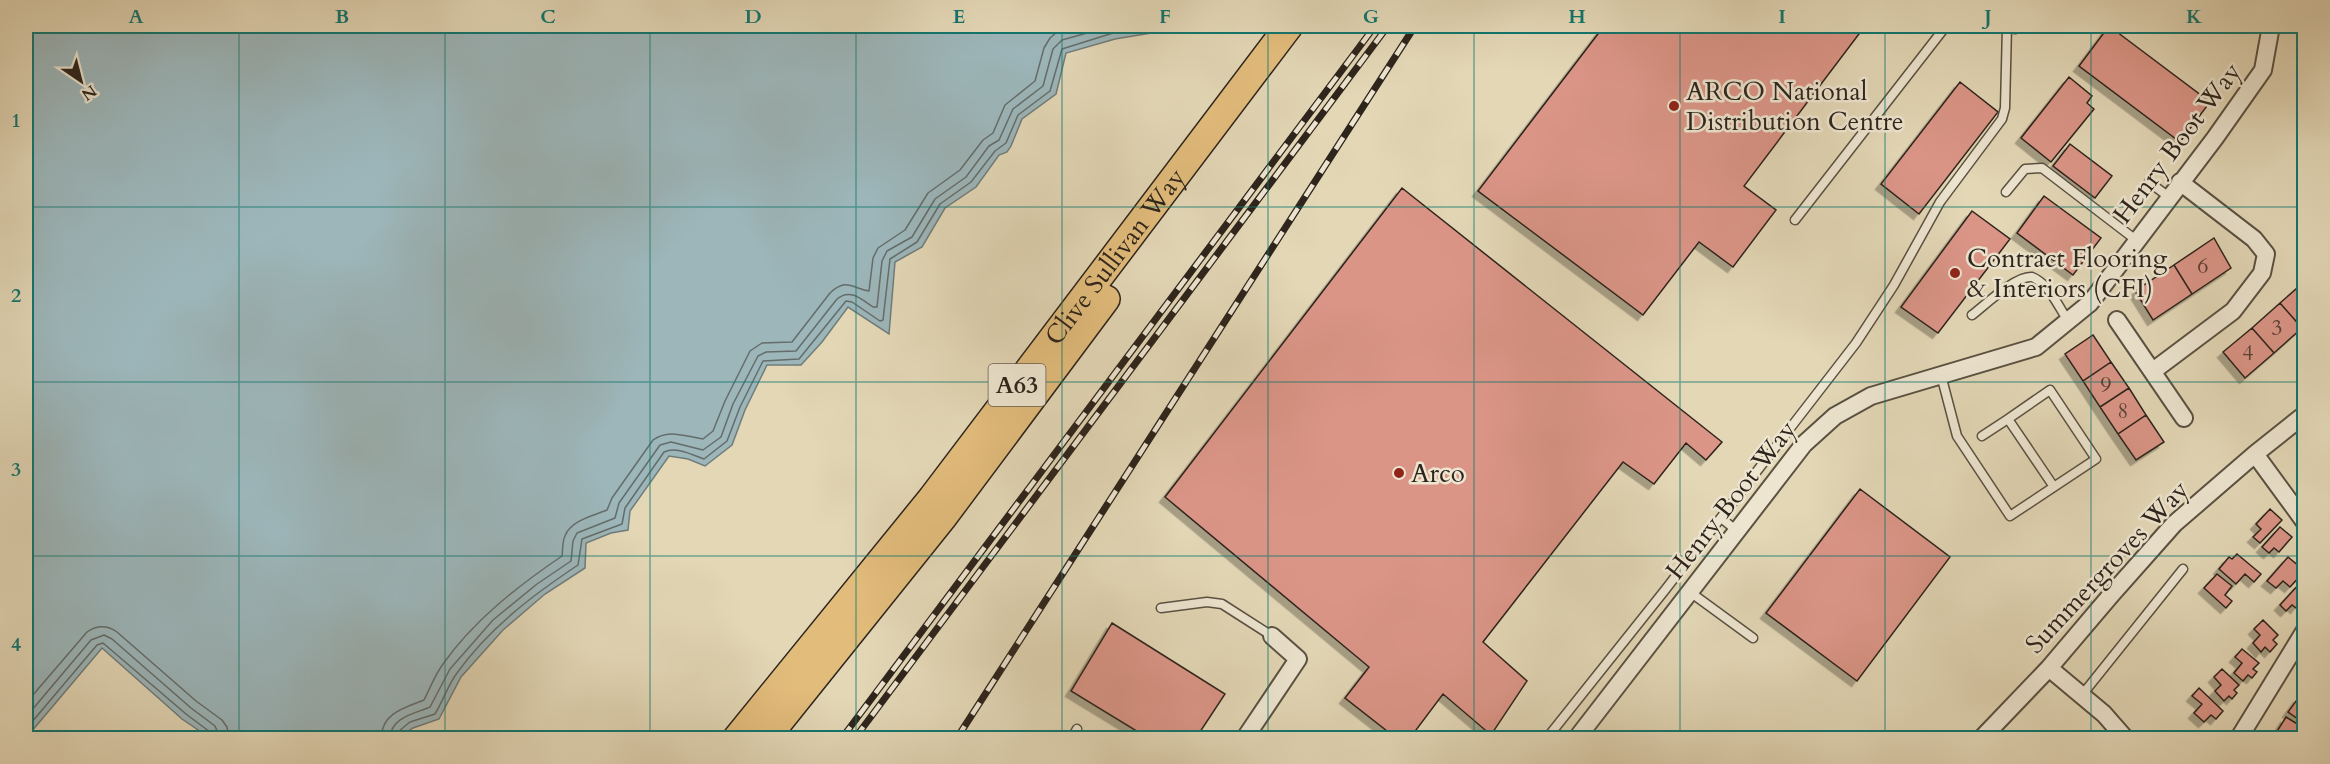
<svg xmlns="http://www.w3.org/2000/svg" width="2330" height="764" viewBox="0 0 2330 764" font-family="Cardo,serif">
<style>
.water{fill:#9cb6ba;stroke:#707c7b;stroke-width:1.5}
.lines{fill:none;stroke-linecap:round;stroke-linejoin:round}
.shore{stroke:#646d6b;stroke-width:1.5}
.building{fill:#db9587;stroke:#2d241c;stroke-width:1.5;filter:url(#shadow)}
.service-casing{stroke:#5a5142;stroke-width:11}
.minor-casing{stroke:#5a5142;stroke-width:20}
.trunk-casing{stroke:#2d241c;stroke-width:30}
.service{stroke:#ede5d0;stroke-width:8}
.minor{stroke:#ede5d0;stroke-width:16}
.trunk{stroke:#e2bc7b;stroke-width:27}
.rail-casing{stroke:#2d241c;stroke-width:7}
.rail{stroke:#ede5d0;stroke-width:4.5;stroke-dasharray:14;stroke-linecap:butt}
.grid{fill:none;stroke:#0f766e;stroke-width:1.5;stroke-opacity:0.55}
.poi-dot{fill:#8f2418;stroke:#ede5d0;stroke-width:2}
.labels{text-anchor:middle;dominant-baseline:central;stroke-width:5;stroke-linejoin:round;paint-order:stroke}
.number-label{font-size:22px;fill:#584037}
.shield{fill:#ede5d0;stroke:#675e52;stroke-width:1.5}
.shield-label{font-size:24px;font-weight:bold;fill:#2d241c}
.poi-label{font-size:26px;fill:#2d241c;stroke:#ede5d0;text-anchor:start}
.street-label{font-size:26px;fill:#2d241c;stroke:#ede5d0}
.neatline{fill:none;stroke:#0f766e;stroke-width:2}
.grid-label{font-size:20px;text-anchor:middle;font-weight:bold;fill:#0f766e}
</style>
<defs>
<filter id="shadow"><feDropShadow dx="-5.5" dy="5.5" stdDeviation="0" flood-color="#0004"/></filter>
</defs>
<rect width="100%" height="100%" fill="#e3d7b6"/>
<filter id="stains"><feTurbulence type="fractalNoise" baseFrequency=".00333" numOctaves="4"/><feColorMatrix values="0 0 0 0 .2 0 0 0 0 .09 0 0 0 0 .02 0 0 0 .5 -.17"/></filter>
<radialGradient id="worn" r=".72"><stop offset=".6" stop-color="#630" stop-opacity="0"/><stop offset="1" stop-color="#630" stop-opacity=".3"/></radialGradient>
<path class="water" d="M26 26H1194L1115 39 1066 53 1056 94 1022 119 1011 146 1007 152 999 155 976 187 945 208 922 247 895 262 889 334 848 307 822 342 801 365H767L745 410 732 445 705 466 688 459 669 456 630 511 628 530 611 533 586 543 585 568 545 594 503 630 461 677 439 719 413 728 404 734V738H210L182 719 102 648 26 738Z"/>
<g class="lines">
<path class="shore" d="M26 703 87 632C97 625 107 625 117 632L196 701 222 720 227 727 229 738
M26 717 91 640 104 635 112 639 191 708 215 726 220 738
M26 729 97 645 103 643 186 714 210 732 212 738
M381 738C382 713 404 708 424 700 430 688 435 675 443 664 474 620 518 586 562 556 563 549 562 542 565 536 571 520 593 516 607 510L612 498 653 440C669 428 686 437 703 439L713 431 725 401 750 351 762 343 792 342 830 293C847 277 853 289 869 291L873 258 878 248 905 230 928 193 960 170 983 140 993 133 1005 105 1035 81 1044 48 1050 38 1057 32 1080 26
M390 738C391 717 414 714 430 707L450 669 493 620 537 584 571 561 573 541 577 533 615 518 619 503 660 445 671 442 703 450 721 437 733 404 758 356 766 352 796 351 837 299C850 288 861 299 873 307H877L882 261 887 251 912 237 935 199 966 177 989 146 999 140 1013 109 1043 86 1053 49 1062 40 1112 26
M398 738 399 731 410 722 435 714C443 701 448 685 457 673 489 628 533 595 578 565L582 539 622 524 625 508 664 452C677 446 692 455 704 459L727 441 740 407 763 361 799 359 846 301 852 302 880 321 883 320 890 259 917 242 940 204 971 182 995 151 1006 143 1018 115 1050 91 1062 49 1113 33 1160 26"/>
</g>
<path class="building" d="M1604 26H1865L1744 186 1776 210 1733 267 1699 242 1643 315 1478 191Z
M2109 26 2210 102 2180 142 2079 66Z
M2069 77 2092 96 2087 103 2094 109 2051 162 2021 138Z
M1960 82 1998 112 1919 214 1881 184Z
M2070 144 2112 176 2095 198 2053 166Z
M1402 188 1722 442 1706 460 1686 443 1654 484 1623 462 1483 642 1527 681 1491 735 1443 694 1410 738H1396L1345 698 1369 667 1165 497Z
M2044 196 2101 238 2073 275 2017 233Z
M1972 211 2010 239 1938 333 1901 307Z
M2214 238 2231 268 2192 294 2174 265Z
M2174 265 2192 294 2153 320 2135 291Z
M2304 282V327L2302 328 2280 303Z
M2280 303 2302 328 2274 353 2252 328Z
M2252 328 2274 353 2245 378 2223 352Z
M2093 335 2111 362 2083 381 2065 354Z
M2111 362 2129 388 2100 407 2083 381Z
M2129 388 2146 415 2118 434 2100 407Z
M2146 415 2164 442 2136 460 2118 434Z
M1860 489 1950 557 1857 681 1766 613Z
M2270 509 2282 520 2260 543 2253 537 2261 529 2256 524Z
M2280 527 2292 537 2279 552 2274 548 2269 553 2262 547Z
M2237 554 2261 574 2254 582 2245 574 2236 584 2219 569 2229 557 2232 559Z
M2288 557 2300 567 2298 571 2302 574 2290 587 2283 581 2276 588 2267 581Z
M2217 574 2232 586 2225 595 2232 601 2226 608 2204 588Z
M2300 583 2304 587V598L2296 608 2292 605 2286 611 2280 605Z
M2263 620 2278 635 2273 640 2277 644 2270 652 2265 647 2261 652 2253 643 2260 635 2254 629Z
M1112 623 1225 694 1196 738H1148L1071 691Z
M2242 649 2259 663 2253 669 2257 672 2252 678 2248 675 2243 681 2234 673 2242 663 2235 657Z
M2222 669 2239 685 2234 690 2237 693 2232 699 2229 696 2224 701 2215 691 2221 685 2214 677Z
M2199 688 2223 711 2216 719 2211 715 2204 722 2194 713 2202 704 2192 696Z
M2299 697 2304 701V723L2288 712Z
M2286 717 2304 728 2297 738H2278L2274 736Z"/>
<g class="lines">
<g class="service-casing">
<path id="service" d="M2006 26 2015 29 2023 26
M2149 182 2169 197
M2006 192 2025 169 2042 168 2136 240
M1795 220 1946 26
M1972 315C1984 306 2016 275 2032 277 2037 279 2043 284 2047 288 2055 298 2061 310 2068 321
M1941 375 1957 436 2010 516 2096 459 2050 390 2008 419 2054 487
M1982 436 2008 419
M1721 518 1736 530
M1690 592 1753 638
M1161 608 1207 602 1222 604 1272 636
M2082 695 2183 569
M1072 738 1077 729
M1547 738 1665 590 1856 343 1894 285 1940 202 2002 119 2005 108 2007 26"/>
</g>
<g class="minor-casing">
<path id="minor" d="M2117 320 2184 418
M2153 371 2233 311 2262 273 2266 254 2254 239 2180 182
M2255 454 2304 521
M2049 668 2104 714 2125 738
M1245 738 1298 659 1272 636
M1577 738 1804 444 1835 416 1871 396 2036 347 2090 303 2215 138 2263 70 2271 26
M1982 738 2049 668 2111 595 2174 524 2255 454 2304 415
M2239 738 2304 632"/>
</g>
<g class="trunk-casing">
<g id="trunk">
<path id="s1" d="M737 738 932 498 1289 26"/>
<path d="M766 738 944 516 1106 299"/>
</g>
</g>
<use href="#service" class="service"/>
<use href="#minor" class="minor"/>
<use href="#trunk" class="trunk"/>
<g class="rail-casing">
<path id="rail" d="M842 738 1375 26
M855 738 1388 26
M957 738 1415 26"/>
</g>
<use href="#rail" class="rail"/>
</g>
<path class="grid" d="M239 26V738M445 26V738M650 26V738M856 26V738M1062 26V738M1268 26V738M1474 26V738M1680 26V738M1885 26V738M2091 26V738M26 207H2304M26 382H2304M26 556H2304"/>
<g class="poi-dot">
<circle cx="1674" cy="106" r="6"/>
<circle cx="1955" cy="273" r="6"/>
<circle cx="1399" cy="473" r="6"/>
</g>
<g class="labels">
<g class="number-label">
<text x="2203" y="266">6</text>
<text x="2277" y="328">3</text>
<text x="2248" y="353">4</text>
<text x="2106" y="385">9</text>
<text x="2123" y="411">8</text>
</g>
<rect class="shield" x="988.5" y="364" width="57" height="42" rx="4.5"/>
<g class="shield-label">
<text x="1017" y="385">A63</text>
</g>
<g class="poi-label">
<text x="1686" y="91">ARCO National<tspan x="1686" dy="30">Distribution Centre</tspan></text>
<text x="1967" y="258">Contract Flooring<tspan x="1967" dy="30">&amp; Interiors (CFI)</tspan></text>
<text x="1411" y="473">Arco</text>
</g>
<g class="street-label">
<text transform="translate(2177 143) rotate(-53)">Henry Boot Way</text>
<text stroke="none"><textPath href="#s1" startOffset="612">Clive Sullivan Way</textPath></text>
<text transform="translate(1731 500) rotate(-52)">Henry Boot Way</text>
<text transform="translate(2107 567) rotate(-47)">Summergroves Way</text>
</g>
</g>
<rect width="2330" height="764" fill="none" stroke="#e3d7b6" stroke-width="66"/>
<g transform="translate(81 81) rotate(145)" stroke="#ede5d0" stroke-width="4.5" paint-order="stroke">
<path d="M0-4.5L10 22L0 15L-10 22Z" fill="#2d241c"/>
<text y="-9" font-size="16" font-weight="bold" text-anchor="middle" fill="#2d241c">N</text>
</g>
<rect x="33" y="33" width="2264" height="698" class="neatline"/>
<g class="grid-label">
<text x="136" y="23">A</text>
<text x="342" y="23">B</text>
<text x="548" y="23">C</text>
<text x="753" y="23">D</text>
<text x="959" y="23">E</text>
<text x="1165" y="23">F</text>
<text x="1371" y="23">G</text>
<text x="1577" y="23">H</text>
<text x="1782" y="23">I</text>
<text x="1988" y="23">J</text>
<text x="2194" y="23">K</text>
<text x="16" y="127">1</text>
<text x="16" y="302">2</text>
<text x="16" y="476">3</text>
<text x="16" y="651">4</text>
</g>
<rect width="100%" height="100%" filter="url(#stains)"/>
<rect width="100%" height="100%" fill="url(#worn)"/>
</svg>
